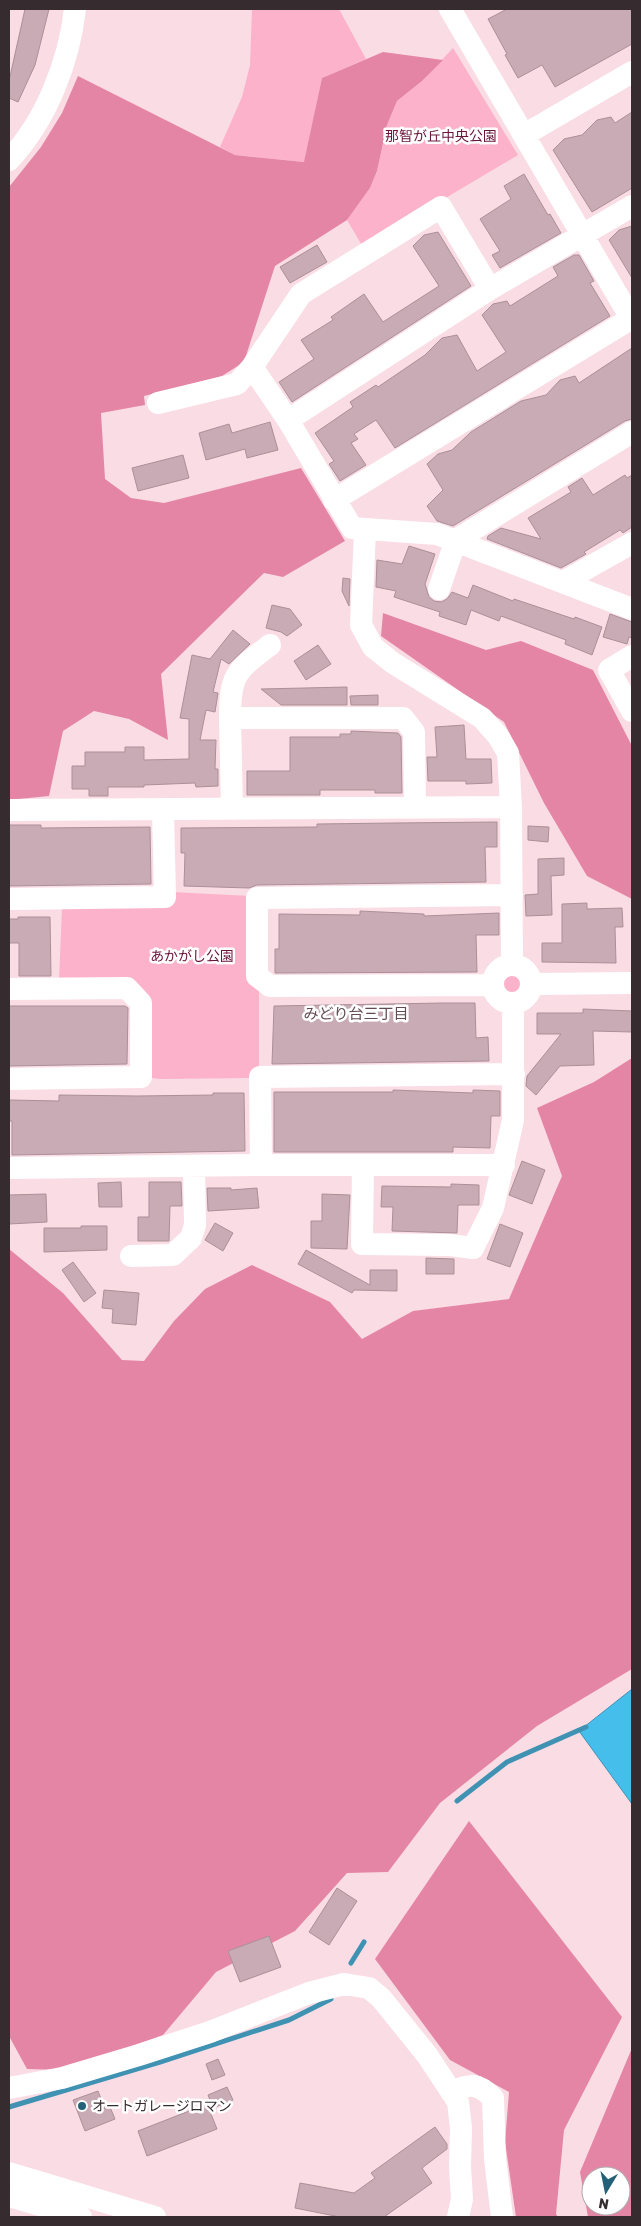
<svg xmlns="http://www.w3.org/2000/svg" width="641" height="2226" viewBox="0 0 641 2226" font-family="Rubik,'Noto Sans JP',sans-serif">
<style>
.green{fill:#fcb2ca}
.forest{fill:#e585a6;fill-rule:evenodd}
.water{fill:#45beec;stroke:#4092b3}
.lines{fill:none;stroke-linecap:round;stroke-linejoin:round}
.stream{stroke:#4092b3;stroke-width:5}
.building{fill:#c8abb4;stroke:#ab9098}
.minor{stroke:#fff;stroke-width:22}
.poi-dot{fill:#246178;stroke:#fff;stroke-width:2}
.labels{text-anchor:middle;dominant-baseline:central;stroke-width:5;stroke-linejoin:round;paint-order:stroke}
.park-label{font-size:14px;fill:#69143b;stroke:#fff}
.poi-label{font-size:14px;fill:#362b2e;stroke:#fff;text-anchor:start}
.neighbourhood-label{font-size:15px;fill:#644b53;stroke:#fff}
</style>
<rect width="100%" height="100%" fill="#fadce5"/>
<path class="green" d="M252 9H339L366 59 322 78 305 162 235 155 220 147 242 97 250 65Z
M453 48 518 155 363 247 347 220 370 188 377 171 387 125 397 101 422 81Z
M172 892 250 896 259 989V1071L252 1078 161 1079 141 1077 147 996 59 981 62 908Z
M501 983a12 12 0 1 1 24 0a12 12 0 1 1-24 0Z"/>
<path class="forest" d="M383 52 443 60 422 81 397 101 387 125 377 171 370 188 347 220 275 266 244 362 222 376 144 396 145 405 101 413 105 479 131 498 164 503 301 468 345 541 283 577 264 573 161 674 168 740 129 719 94 711 63 731 49 796 9 800V187L41 147 62 113 78 76 235 155 304 162 322 78Z
M383 613 486 650 521 641 593 670 632 746V899L587 876 544 803 504 722 381 636Z
M632 1058V1669L537 1726 440 1803 388 1872 347 1873 295 1931 216 1972 163 2035 65 2070 27 2069 9 2036V1249L63 1293 122 1360 144 1361 174 1321 205 1289 252 1265 330 1302 362 1339 413 1311 509 1299 562 1176 537 1108 594 1082Z
M469 1821 622 2017 564 2130 556 2214 558 2217H516L505 2142 509 2092 450 2060 375 1959Z
M632 2048V2217H588L580 2172ZM591 2176H621V2206H591Z"/>
<path class="water" d="M632 1689V1804L579 1731Z"/>
<g class="lines">
<path class="stream" d="M457 1801 507 1762 586 1727
M351 1963 364 1942
M9 2107 160 2062 289 2020 331 1999"/>
</g>
<path class="building" d="M25 9H49L35 65 18 102 9 98V81Z
M507 9H632V44L555 87 542 65 518 78 505 55 507 54 488 19Z
M632 112V188L592 212 553 150 564 139 582 135 597 120 611 117 615 123Z
M524 174 548 215 550 214 561 233 500 268 492 255 500 251 480 219 511 199 504 186Z
M632 226V278L609 240 619 230Z
M438 232 471 286 292 402 279 382 314 359 301 340 333 320 331 317 364 294 383 322 439 286 413 246 424 235Z
M317 245 327 262 290 283 280 267Z
M574 255H579L594 281 590 283 610 316 395 448 376 420 354 434 358 439 351 443 366 465 340 481 329 464 334 461 315 433 353 407 350 402 376 385 378 387 425 355 442 338 457 335 477 371 506 352 482 315 493 304 507 301 510 306 558 276 553 267Z
M632 348V419L625 421 453 526 437 521 427 506 443 490 427 464 438 454 452 450 471 432 521 401 546 395 560 380 575 376 579 383Z
M270 422 278 450 247 458 245 449 206 460 199 433 229 424 232 433Z
M183 455 189 478 138 491 132 468Z
M625 475 627 478 632 475V527L623 533 620 530 584 552 586 554 561 568 487 539 488 536 501 528 541 539 528 518 571 492 568 487 582 478 593 495Z
M409 546 435 554 425 584 429 597 434 601 441 602 447 599 452 592 468 598 473 585 513 601 514 599 574 619 575 617 602 627 592 655 565 644 566 640 501 616 499 621 471 610 466 625 439 616 440 612 394 597 396 591 376 587 377 560 402 564Z
M343 578 350 579 349 606 342 591Z
M272 605 290 609 302 625 287 636 281 632 266 628Z
M610 614 632 622V638L629 637 627 644 603 637Z
M233 630 250 644 229 664 221 659 213 692 218 693 215 712 206 710 200 740H216L215 769H218V786L196 787 195 783 144 785V787H108V796H89V789H72V766H85V752H125V747H144V760L189 759V719L180 718 192 655 210 659Z
M318 645 331 664 306 680 294 661Z
M347 687V705H281L261 689Z
M378 695V705H351L350 696Z
M464 725 466 759H491L492 783 466 784V781H428L427 757H437L435 727Z
M351 731 398 733 401 737 402 793H375V790H320V795H247V771H290V737H340V734H351Z
M497 822V847H485L486 882 257 885 249 888 184 886 185 853H181V828L317 827V824L393 823Z
M9 825H41V828L150 827 151 884 9 886Z
M528 826 549 827 548 842 528 840Z
M564 858V875L551 876 552 915 526 916 525 895 538 894V859Z
M587 903V909L622 908 623 927H615L616 963 542 962V943H562V904Z
M360 911 424 914V916L499 913V935H476L477 972 275 973V949H279V914L360 915Z
M18 917H50L51 976H19V943H9V919H18Z
M442 1003H475L476 1038 488 1037 489 1061 272 1064 274 1006Z
M9 1006H125L128 1008 127 1064 9 1066Z
M583 1009 632 1011V1032L593 1031 594 1065 560 1066 536 1095 526 1086 527 1076 561 1034H537V1013H583Z
M393 1090 473 1093V1090L500 1091V1116H491L490 1148 453 1147V1152H274V1092H393Z
M213 1093H244L245 1151 12 1155V1121H9V1100L59 1101V1095L137 1096 213 1095Z
M522 1161 545 1170 532 1204 509 1195Z
M121 1182 122 1207H99L98 1183Z
M149 1182H181L182 1206H170L169 1241H138V1217H149Z
M451 1184 479 1185V1205H458L457 1233 392 1231 393 1207H381L382 1186 451 1187Z
M207 1188H231V1190L257 1188 259 1208 208 1211Z
M46 1194 47 1222 9 1224V1195Z
M322 1194 350 1195 347 1249 311 1248V1221H322Z
M215 1223 233 1233 223 1251 205 1240Z
M500 1224 523 1233 510 1267 487 1259Z
M81 1226H107V1250L44 1252V1228H81Z
M306 1250 370 1285V1270H397V1291L354 1290 352 1293 298 1264Z
M426 1258 454 1259V1274H426Z
M73 1262 96 1293 84 1302 62 1270Z
M104 1290 139 1293 136 1325 112 1323 113 1309 102 1308Z
M337 1888 357 1901 329 1945 309 1932Z
M269 1936 281 1967 240 1982 228 1951Z
M218 2059 225 2075 212 2080 206 2064Z
M227 2087 233 2100 213 2108 208 2095Z
M98 2091 105 2109 110 2107 115 2119 85 2131 73 2100Z
M207 2104 217 2129 147 2156 138 2131Z
M435 2127 447 2144V2149L422 2168 432 2183 384 2217H340L295 2208 300 2183 354 2193 375 2178 371 2173Z"/>
<g class="lines">
<path class="minor" d="M450 9 632 320
M524 135 632 72
M9 160C46 121 69 62 75 9
M490 289 441 207 301 294 252 367 288 420 352 528 437 534 632 609
M158 403 237 384 252 367
M288 420 490 289 632 206
M334 500 632 318
M365 530 361 625 373 647 393 663 482 718 498 736 508 753 511 807 512 964
M563 582 632 543
M439 589 456 540 632 432
M632 656 609 670 632 711
M230 718C230 674 236 671 270 645
M232 809 230 718H403L414 732 415 806
M9 810 511 807
M9 899 165 897 163 811
M493 984a19 19 0 1 1 38 0a19 19 0 1 1-38 0Z
M532 984 632 983
M493 985 270 986 257 976V898L512 895
M9 989 127 988 141 1003V1077L9 1079
M261 1165 260 1077 514 1074
M363 1165 362 1244 450 1245 473 1248 493 1208 513 1120V1004
M9 1168 261 1165H504
M131 1256 173 1255 191 1238 195 1225 194 1167
M9 2088 62 2078 139 2055 210 2032 309 1993 344 1984 369 1988 381 1998 427 2055 458 2102 461 2128 460 2167 462 2199 458 2217
M451 2092C471 2083 478 2083 493 2098L495 2159 502 2217
M9 2173 155 2217
M9 2196 81 2217"/>
</g>
<circle class="poi-dot" cx="82" cy="2106" r="5"/>
<g class="labels">
<g class="park-label">
<text x="441" y="136">那智が丘中央公園</text>
<text x="192" y="956">あかがし公園</text>
</g>
<g class="poi-label">
<text x="92" y="2106">オートガレージロマン</text>
</g>
<g class="neighbourhood-label">
<text x="356" y="1014">みどり台三丁目</text>
</g>
</g>
<rect width="641" height="2226" fill="none" stroke="#362b2e" stroke-width="20"/>
<g transform="translate(606 2191) rotate(190)"><circle r="24" fill="#ffffff" stroke="#afaaab"/>
<path d="M0-4L9 19L0 12L-9 19Z" fill="#246178"/>
<text y="-8" font-size="14" font-weight="bold" text-anchor="middle" fill="#362b2e">N</text>
</g>
</svg>
